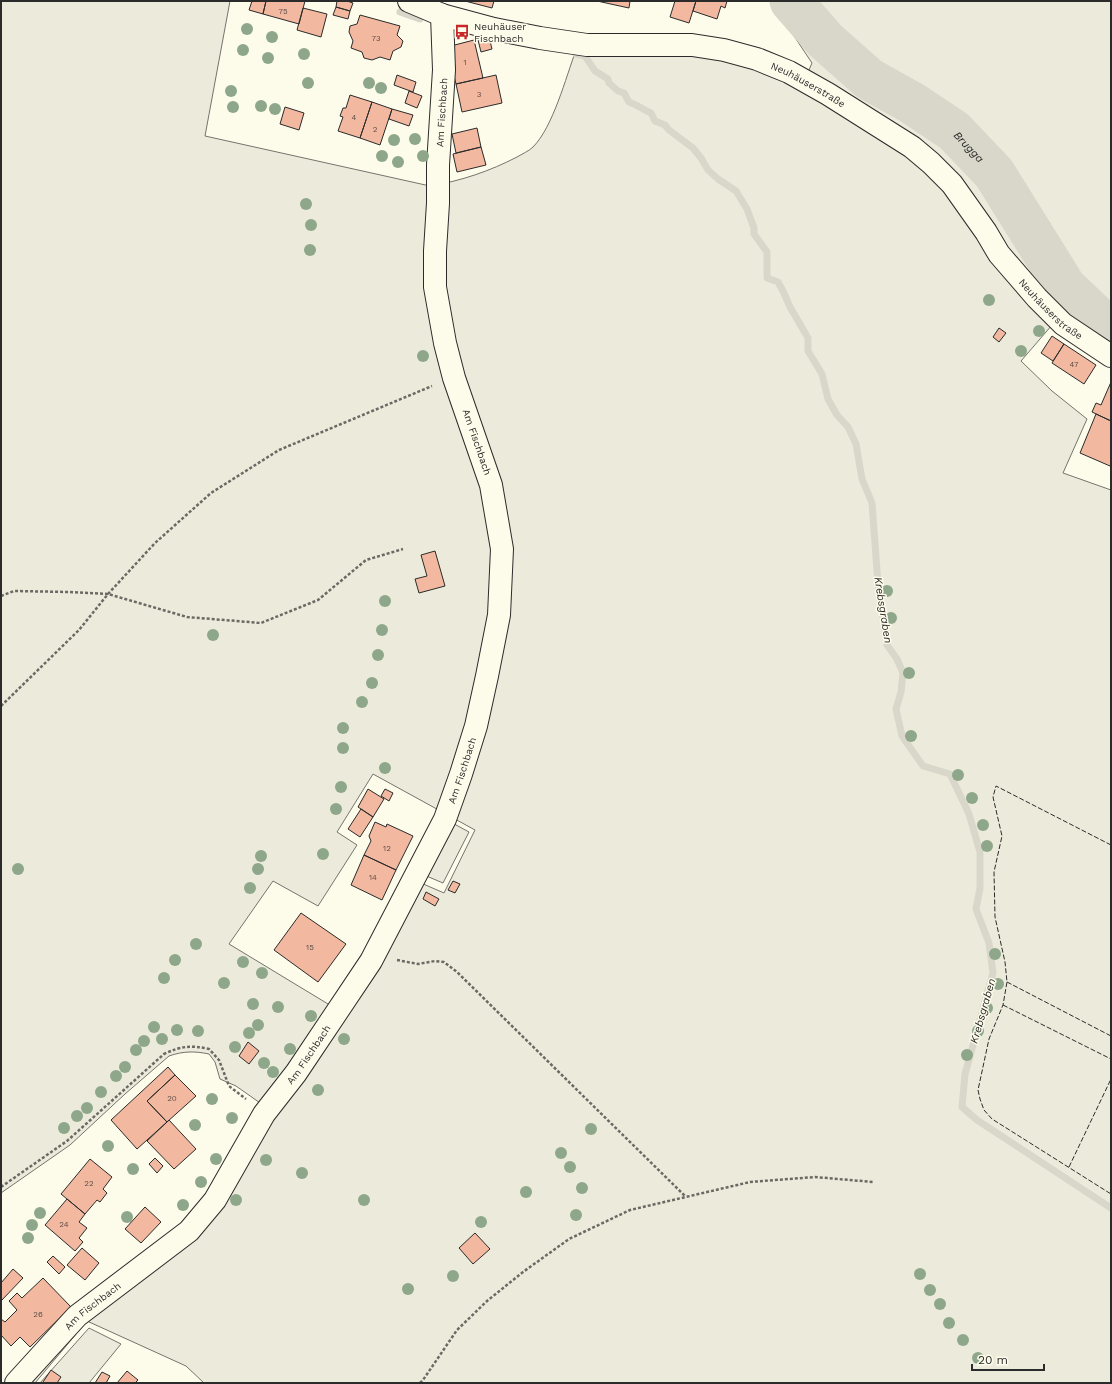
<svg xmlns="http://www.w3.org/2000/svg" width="1112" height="1384" viewBox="0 0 1112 1384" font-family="'Work Sans',sans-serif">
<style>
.green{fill:#ecebdb;stroke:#74746e}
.parking{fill:#eceadb;stroke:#74746e}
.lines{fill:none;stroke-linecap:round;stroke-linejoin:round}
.stream{stroke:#d8d7c9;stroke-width:7}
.river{stroke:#d8d7c9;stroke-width:43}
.building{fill:#f2b8a0;stroke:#2b2b2b}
.street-casing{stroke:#2b2b2b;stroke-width:24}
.path{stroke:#6a6964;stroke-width:2.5;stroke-dasharray:3 2;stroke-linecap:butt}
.street{stroke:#fdfbea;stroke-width:22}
.fence{stroke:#2b2b2b;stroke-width:1;stroke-dasharray:5 2;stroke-linecap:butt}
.tree{fill:#8ea78a}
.labels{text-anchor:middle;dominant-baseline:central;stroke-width:3;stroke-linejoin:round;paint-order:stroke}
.number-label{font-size:8px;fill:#5d4e48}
.poi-label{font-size:10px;fill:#2b2b2b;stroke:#fdfbea;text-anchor:start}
.street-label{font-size:10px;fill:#2b2b2b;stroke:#fdfbea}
.water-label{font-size:11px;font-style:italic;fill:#2b2b2b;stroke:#fdfbea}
</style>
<rect width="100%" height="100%" fill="#fdfbea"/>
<path class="green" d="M1 1H230L205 136 430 186C461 181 490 171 517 157 522 154 529 151 533 147 553 127 566 77 576 50L667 52 747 63 802 86 812 63 774 6 770 1H1111V341L1081 323 1065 310 1021 361 1052 391 1087 419 1063 473 1111 490V1383H204L186 1366 87 1321 35 1383H25L78 1322 187 1240 421 883 444 893 475 830 373 774 337 832 357 845 318 906 273 881 229 944 333 1007 263 1105 236 1086 220 1079 215 1062 209 1054C195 1051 183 1051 169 1056L125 1094 70 1145 1 1193Z
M89 1328 121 1344 89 1383H40Z"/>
<path class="parking" d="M445 819 469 832 443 883 417 872Z"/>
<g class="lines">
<path class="stream" d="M400 12 420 19
M576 54 585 56 595 71 608 79 609 83 618 91 624 93 629 102C638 105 642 109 651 113L655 121 665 125 669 130 693 148 701 158 708 170 718 179 736 191 747 209 754 228V234L767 252V278L778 282 783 291 790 307 808 338V351L822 374 828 399 837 415 848 427 856 444 862 479 872 503 878 584 887 645 897 659 903 673 901 692 896 709 902 736 923 766 950 774 969 814 980 852V888L976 909 989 943 993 973 965 1074 962 1107 977 1120 1111 1208"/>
<path class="river" id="s1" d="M791 1 825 40 869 79 912 103 954 131 994 173 1065 287 1107 327 1111 329"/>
</g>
<path class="building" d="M252 1H266L263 14 249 10Z
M266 1H305L299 24 263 14Z
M337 1H347L353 3 350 11 336 7Z
M465 1H494L492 8Z
M597 1H630L629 8Z
M675 1H696L689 23 670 17Z
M696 1H727L725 8 721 6 717 19 693 11Z
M336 7 350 11 348 19 333 15Z
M303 8 327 14 321 37 297 30Z
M360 15 400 26 397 35 403 41 401 47 393 51 390 60 380 57 372 60 364 58 362 52 351 48 353 41 349 32 350 26 357 24Z
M489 37 492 49 481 52 478 40Z
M474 40 483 78 456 84 447 47Z
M397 75 416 82 413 92 394 85Z
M496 75 502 103 462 112 456 84Z
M409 91 422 96 417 108 405 103Z
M350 95 372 102 360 138 338 131 343 117 340 116 343 108H346Z
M372 102 392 109 380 145 360 138Z
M285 107 304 113 299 130 280 124Z
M392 109 413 115 409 126 389 119Z
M477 128 481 147 456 153 452 134Z
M481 147 486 165 457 172 453 154Z
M999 328 1006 333 999 342 993 337Z
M1052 336 1064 344 1053 361 1041 353Z
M1064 344 1096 365 1084 384 1052 363Z
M1111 382V421L1092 412 1096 403 1101 405Z
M1096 414 1111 421V463L1110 466 1080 453Z
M435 551 445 586 419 593 415 579 427 576 421 555Z
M368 789 384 799 373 817 358 807Z
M385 789 393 793 389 801 381 796Z
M361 809 373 817 360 837 348 829Z
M375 822 386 827 387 824 413 836 396 870 364 855 371 841 369 836Z
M364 855 396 870 382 900 351 885Z
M453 881 460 884 455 893 448 890Z
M426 892 439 899 435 906 423 899Z
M301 913 346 944 318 982 274 950Z
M248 1042 259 1051 249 1064 239 1056Z
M168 1067 175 1075 147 1101 167 1122 137 1149 111 1120Z
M175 1075 196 1096 167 1122 147 1101Z
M169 1120 196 1149 174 1169 147 1141Z
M155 1158 163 1166 157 1173 149 1164Z
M90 1159 112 1177 103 1189 107 1193 100 1202 97 1200 85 1214 61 1194Z
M67 1199 85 1214 79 1222 87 1228 79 1238 83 1242 75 1251 45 1225Z
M145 1207 161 1222 141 1243 125 1229Z
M475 1233 490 1249 473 1264 459 1248Z
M82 1248 99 1263 85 1280 67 1265Z
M53 1256 65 1267 59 1274 47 1262Z
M13 1269 23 1278 1 1301V1283Z
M43 1278 71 1307 30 1347 20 1337 11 1346 1 1335V1319L5 1322 17 1310 9 1301 17 1293 22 1298Z
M51 1370 61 1377 57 1383H44L43 1382Z
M127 1371 138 1380 135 1383H117Z
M102 1372 110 1376 106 1383H95Z"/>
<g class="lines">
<g class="street-casing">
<g id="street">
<path id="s2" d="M409 1 442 15 494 29 540 38 587 45H692L724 50 757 59 789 72 828 94 912 147 931 163 952 184 986 232 999 254 1037 298 1063 324 1111 356"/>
<path id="s3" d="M16 1383 77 1316 189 1231 215 1200 264 1114 296 1073 371 961 445 819 461 774 476 726 487 676 499 615 502 549 491 485 454 378 445 343 435 287V251L438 203V165L444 70 442 15"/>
</g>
</g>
<path class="path" d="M1 596 14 591 69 592 108 594 187 617 261 623 318 600 366 560 403 549
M1 706 79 630 108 594 155 543 211 493 279 450 432 386
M397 960 418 964 435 961 444 962 457 972 685 1196
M1 1187 67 1141 164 1054C181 1046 191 1045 209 1049L219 1060 229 1086 246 1099
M420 1383 423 1380 457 1330 487 1301 523 1272 569 1239 630 1210 750 1182 815 1177 873 1182"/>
<use href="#street" class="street"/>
<path class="fence" d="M1111 845 996 786 993 797 1002 836 994 872 995 917 1005 962 1007 982 1003 1005 989 1039 978 1090 980 1099 984 1110 992 1119 1111 1194
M1007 982 1111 1036
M1003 1005 1111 1059
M1069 1167 1111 1079"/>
</g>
<g class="tree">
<circle cx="247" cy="29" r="6"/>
<circle cx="272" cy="37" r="6"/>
<circle cx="243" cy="50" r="6"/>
<circle cx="304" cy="54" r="6"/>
<circle cx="268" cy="58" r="6"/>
<circle cx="308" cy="83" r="6"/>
<circle cx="369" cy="83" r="6"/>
<circle cx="381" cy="88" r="6"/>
<circle cx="231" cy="91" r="6"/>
<circle cx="261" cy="106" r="6"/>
<circle cx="233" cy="107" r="6"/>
<circle cx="275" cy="109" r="6"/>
<circle cx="415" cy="139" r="6"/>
<circle cx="394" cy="140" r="6"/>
<circle cx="382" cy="156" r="6"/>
<circle cx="423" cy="156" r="6"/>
<circle cx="398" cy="162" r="6"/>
<circle cx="306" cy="204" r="6"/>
<circle cx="311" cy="225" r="6"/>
<circle cx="310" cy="250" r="6"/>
<circle cx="989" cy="300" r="6"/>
<circle cx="1039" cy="331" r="6"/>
<circle cx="1021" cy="351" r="6"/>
<circle cx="423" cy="356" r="6"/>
<circle cx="887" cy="591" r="6"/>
<circle cx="385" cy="601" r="6"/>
<circle cx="891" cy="618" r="6"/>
<circle cx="382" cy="630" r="6"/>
<circle cx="213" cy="635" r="6"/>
<circle cx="378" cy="655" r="6"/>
<circle cx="909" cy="673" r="6"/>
<circle cx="372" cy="683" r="6"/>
<circle cx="362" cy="702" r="6"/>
<circle cx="343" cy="728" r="6"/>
<circle cx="911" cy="736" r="6"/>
<circle cx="343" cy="748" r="6"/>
<circle cx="385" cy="768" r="6"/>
<circle cx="958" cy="775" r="6"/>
<circle cx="341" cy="787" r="6"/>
<circle cx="972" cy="798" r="6"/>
<circle cx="336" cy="809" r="6"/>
<circle cx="983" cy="825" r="6"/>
<circle cx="987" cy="846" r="6"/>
<circle cx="323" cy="854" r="6"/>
<circle cx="261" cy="856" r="6"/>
<circle cx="18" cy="869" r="6"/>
<circle cx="258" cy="869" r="6"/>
<circle cx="250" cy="888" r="6"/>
<circle cx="196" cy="944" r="6"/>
<circle cx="995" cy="954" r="6"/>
<circle cx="175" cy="960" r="6"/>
<circle cx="243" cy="962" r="6"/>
<circle cx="262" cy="973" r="6"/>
<circle cx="164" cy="978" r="6"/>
<circle cx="224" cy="983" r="6"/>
<circle cx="998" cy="984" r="6"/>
<circle cx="253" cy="1004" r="6"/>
<circle cx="278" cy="1007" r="6"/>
<circle cx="987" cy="1008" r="6"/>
<circle cx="311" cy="1016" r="6"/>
<circle cx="258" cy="1025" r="6"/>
<circle cx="154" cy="1027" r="6"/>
<circle cx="177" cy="1030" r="6"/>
<circle cx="198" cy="1031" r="6"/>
<circle cx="978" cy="1031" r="6"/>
<circle cx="249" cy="1033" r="6"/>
<circle cx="162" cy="1039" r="6"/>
<circle cx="344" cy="1039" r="6"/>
<circle cx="144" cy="1041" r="6"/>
<circle cx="235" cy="1047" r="6"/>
<circle cx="290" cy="1049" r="6"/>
<circle cx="136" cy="1050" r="6"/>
<circle cx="967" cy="1055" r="6"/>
<circle cx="264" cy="1063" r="6"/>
<circle cx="125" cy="1067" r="6"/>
<circle cx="273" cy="1072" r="6"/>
<circle cx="116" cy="1076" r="6"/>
<circle cx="318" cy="1090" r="6"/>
<circle cx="101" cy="1092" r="6"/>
<circle cx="212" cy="1099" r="6"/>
<circle cx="87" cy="1108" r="6"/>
<circle cx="77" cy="1116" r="6"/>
<circle cx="232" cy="1118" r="6"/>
<circle cx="195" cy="1125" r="6"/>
<circle cx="64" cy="1128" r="6"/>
<circle cx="591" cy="1129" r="6"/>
<circle cx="108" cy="1146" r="6"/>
<circle cx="561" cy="1153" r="6"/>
<circle cx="216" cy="1159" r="6"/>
<circle cx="266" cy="1160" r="6"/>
<circle cx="570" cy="1167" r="6"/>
<circle cx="133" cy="1169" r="6"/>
<circle cx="302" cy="1173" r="6"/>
<circle cx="201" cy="1182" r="6"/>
<circle cx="582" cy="1188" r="6"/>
<circle cx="526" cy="1192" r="6"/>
<circle cx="236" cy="1200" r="6"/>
<circle cx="364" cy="1200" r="6"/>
<circle cx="183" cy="1205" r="6"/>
<circle cx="40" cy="1213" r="6"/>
<circle cx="576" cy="1215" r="6"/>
<circle cx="127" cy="1217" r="6"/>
<circle cx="481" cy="1222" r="6"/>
<circle cx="32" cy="1225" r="6"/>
<circle cx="28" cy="1238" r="6"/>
<circle cx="920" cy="1274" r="6"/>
<circle cx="453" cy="1276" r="6"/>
<circle cx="408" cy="1289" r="6"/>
<circle cx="930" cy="1290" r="6"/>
<circle cx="940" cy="1304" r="6"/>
<circle cx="949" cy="1323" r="6"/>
<circle cx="963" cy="1340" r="6"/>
<circle cx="978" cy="1358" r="6"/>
</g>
<defs>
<g id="bus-bare" transform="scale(1.2)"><path d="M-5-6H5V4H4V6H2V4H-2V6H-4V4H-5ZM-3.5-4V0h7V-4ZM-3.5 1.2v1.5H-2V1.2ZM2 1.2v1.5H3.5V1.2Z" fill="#c62828" stroke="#fdfbea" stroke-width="2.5" paint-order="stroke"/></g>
</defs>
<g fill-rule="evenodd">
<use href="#bus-bare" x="462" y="32"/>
</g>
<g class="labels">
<g class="number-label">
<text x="283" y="11">75</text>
<text x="376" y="38">73</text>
<text x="465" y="62">1</text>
<text x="479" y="94">3</text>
<text x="354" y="117">4</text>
<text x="375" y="129">2</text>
<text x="1074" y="364">47</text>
<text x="387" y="848">12</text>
<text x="373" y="877">14</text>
<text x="310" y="947">15</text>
<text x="172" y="1098">20</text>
<text x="89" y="1183">22</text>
<text x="64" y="1224">24</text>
<text x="38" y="1314">26</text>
</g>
<g class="poi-label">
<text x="474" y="26">Neuhäuser<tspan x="474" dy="12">Fischbach</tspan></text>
</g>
<g class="street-label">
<text stroke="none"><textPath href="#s2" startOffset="413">Neuhäuserstraße</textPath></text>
<text stroke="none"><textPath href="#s3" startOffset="1441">Am Fischbach</textPath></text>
<text stroke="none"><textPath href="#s2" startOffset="749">Neuhäuserstraße</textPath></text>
<text transform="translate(477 442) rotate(71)">Am Fischbach</text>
<text stroke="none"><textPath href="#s3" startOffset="769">Am Fischbach</textPath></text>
<text stroke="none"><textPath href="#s3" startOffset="445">Am Fischbach</textPath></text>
<text stroke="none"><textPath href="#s3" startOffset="109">Am Fischbach</textPath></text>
</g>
<g class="water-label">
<text stroke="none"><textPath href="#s1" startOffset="232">Brugga</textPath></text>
<text transform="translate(883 610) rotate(81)">Krebsgraben</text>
<text transform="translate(983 1011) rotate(-74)">Krebsgraben</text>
</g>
</g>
<rect width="1112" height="1384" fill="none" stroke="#2b2b2b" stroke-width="4"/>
<path d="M972 1364v6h72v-6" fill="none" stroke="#2b2b2b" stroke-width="2"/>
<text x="978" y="1364" font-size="12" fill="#2b2b2b" stroke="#fdfbea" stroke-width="3" paint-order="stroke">20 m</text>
</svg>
